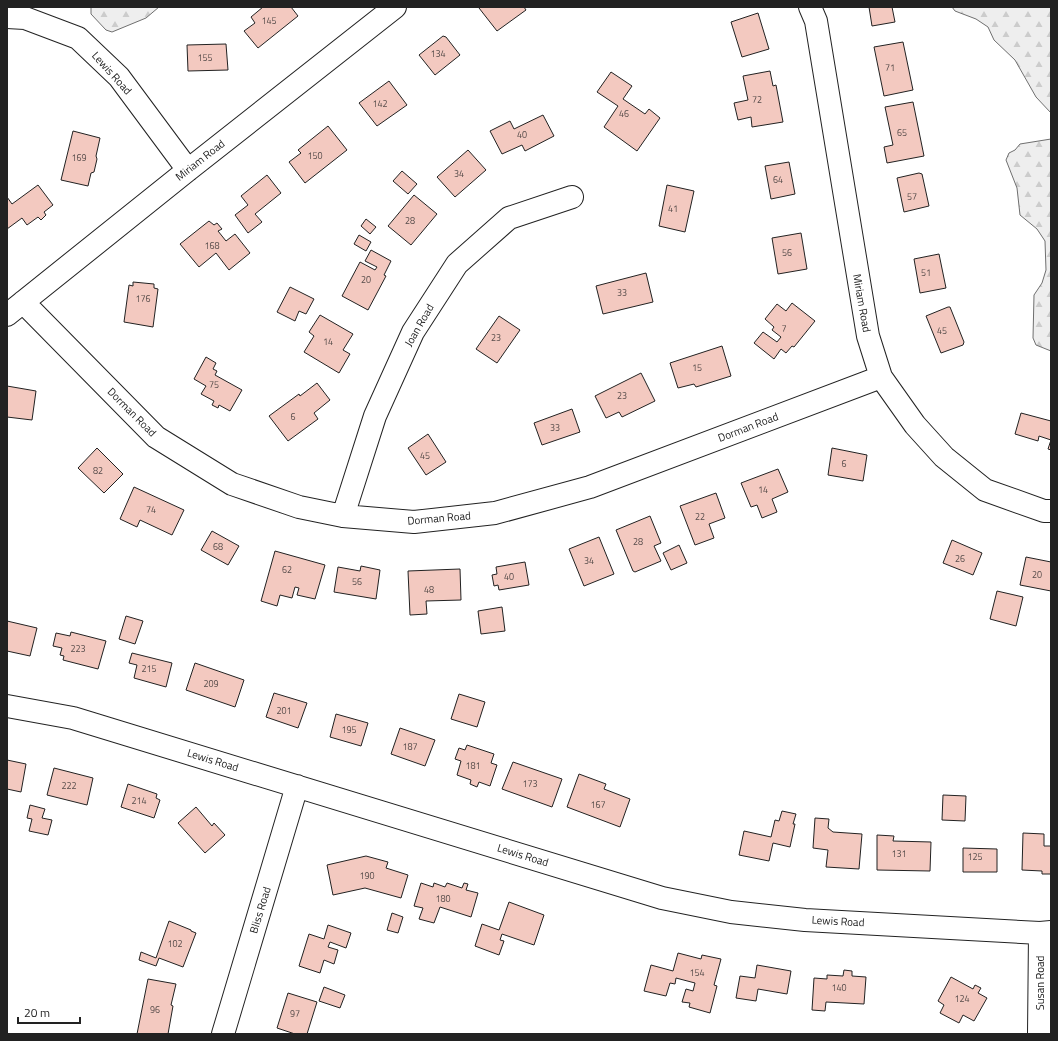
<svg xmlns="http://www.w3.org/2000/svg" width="1058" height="1041" viewBox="0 0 1058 1041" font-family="'Titillium Web',sans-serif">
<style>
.forest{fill:url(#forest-firs);stroke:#6f6f6f}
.building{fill:#f3c9c0;stroke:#222}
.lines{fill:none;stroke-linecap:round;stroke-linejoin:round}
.minor-casing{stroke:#222;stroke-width:24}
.minor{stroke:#fff;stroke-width:22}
.labels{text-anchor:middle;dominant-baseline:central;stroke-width:3;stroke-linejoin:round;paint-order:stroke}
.number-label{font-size:9px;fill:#564c4a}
.street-label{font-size:11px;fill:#222;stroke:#fff}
</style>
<defs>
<pattern id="forest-firs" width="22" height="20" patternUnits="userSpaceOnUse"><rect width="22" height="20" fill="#eee"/><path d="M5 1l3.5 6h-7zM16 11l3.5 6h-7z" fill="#ccc"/></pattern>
</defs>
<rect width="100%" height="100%" fill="#fff"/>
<path class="forest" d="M91 7H159L146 18 112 32 106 30 91 14Z
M952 7H1051V113L1036 97 1015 60 994 40 988 27 976 19 955 11Z
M1051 139V351L1036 345 1033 338 1034 295 1042 283 1046 270 1045 241 1037 229 1020 215 1017 188 1006 160 1009 153 1015 150 1020 144Z"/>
<path class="building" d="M263 7H291L298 16 258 48 244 31 255 23 251 17Z
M480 7H524L526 10 497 31 479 8Z
M869 7H892L895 22 872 26Z
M758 13 769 49 742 57 731 22Z
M443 36 446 37 460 55 435 75 419 55Z
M903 42 913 90 884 96 874 47Z
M226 44 228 70 188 71 187 45Z
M770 71 773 86 776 85 783 122 752 127 751 117 738 120 734 103 748 100 743 76Z
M611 72 632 86 623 99 645 114 649 109 660 118 637 151 604 127 618 106 597 92Z
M389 81 407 105 377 126 359 103Z
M913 102 924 156 887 163 884 147 893 145 885 107Z
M543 115 554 136 525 151 522 145 502 154 490 131 510 121 514 129Z
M328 126 347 150 305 183 289 162 301 153 298 150Z
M73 131 100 138 96 156 97 159 94 172 91 173 88 186 61 180Z
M468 150 486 170 455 197 437 177Z
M789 162 795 194 771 199 765 166Z
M402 171 417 184 408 194 393 181Z
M919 173 922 174 929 206 904 212 897 178Z
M267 175 281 193 255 214 262 222 248 233 235 215 248 205 241 196Z
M38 185 53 205 44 212 46 215 41 220 38 217 27 225 22 218 7 229V197L12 204Z
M667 185 694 191 685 232 659 226Z
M414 195 437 214 411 245 388 226Z
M366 219 376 227 370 234 361 226Z
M209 221 214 225 217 223 222 229 218 231 226 241 235 234 250 253 229 270 216 253 199 267 180 244Z
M801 233 807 269 778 274 772 238Z
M359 235 371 242 366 251 354 244Z
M371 250 391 261 384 275 386 276 368 310 342 296 360 262 375 270 377 267 365 261Z
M939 254 946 288 920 293 914 259Z
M646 273 653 302 603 314 596 286Z
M133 282 154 284V288L158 289 153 327 124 322 129 285 133 286Z
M290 287 314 299 306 314 299 311 295 321 277 312Z
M792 303 815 321 794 347 792 346 786 353 781 349 774 359 754 343 763 332 777 342 781 337 772 330 774 327 765 319 777 304 786 311Z
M948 307H950L964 342 963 345 941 353 926 316Z
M320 315 353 334 343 350 350 354 339 373 304 352 314 336 309 332Z
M499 316 520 330 497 363 476 349Z
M722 346 731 376 696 387 694 384 678 388 670 363Z
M206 357 216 363 213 369 217 371 215 375 242 390 230 411 219 405 218 408 212 405 214 401 201 394 206 386 194 379Z
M641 373 655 401 622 417 619 412 606 418 595 396Z
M317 383 330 400 314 413 318 419 288 441 269 416 299 394 300 396Z
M7 386 36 391 32 420 7 417Z
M572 409 580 432 542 445 534 423Z
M1021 413 1051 421V450L1048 449 1051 440 1039 436 1038 441 1015 434Z
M428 434 446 462 426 475 408 448Z
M97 448 123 474 104 493 78 468Z
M832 448 867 455 863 481 828 475Z
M778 469 788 492 772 499 777 512 762 518 757 505 751 507 741 483Z
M134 487 184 510 172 535 140 520 137 527 120 519Z
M716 493 725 518 709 524 714 538 695 545 680 506Z
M650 516 661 543 654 546 661 561 635 572 633 571 616 530Z
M212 531 239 546 228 565 201 550Z
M599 537 614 574 584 586 569 549Z
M952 540 982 553 973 575 943 563Z
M679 545 687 563 671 570 663 553Z
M275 551 325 565 315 599 297 595 299 588 295 587 292 598 280 595 277 606 261 601Z
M1026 557 1051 562V591L1020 585Z
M525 562 529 585 499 590 498 585 494 586 492 575 497 574 496 567Z
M361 566 380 570 376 599 334 592 338 567 360 571Z
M460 569 461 600 426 601 427 614 410 615 408 571Z
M997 591 1023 597 1016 626 990 619Z
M502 607 505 631 481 634 478 611Z
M126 616 143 621 135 644 119 639Z
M7 621 37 628 30 656 7 651Z
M71 632 106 641 98 669 63 660 64 656 60 655 62 648 53 646 56 633 70 636Z
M132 653 172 663 166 687 134 678 137 665 129 663Z
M195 663 244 680 235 707 186 690Z
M274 693 307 703 298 728 266 717Z
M459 694 485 702 477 727 451 719Z
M336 714 368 723 361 746 330 737Z
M400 728 435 740 425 766 391 754Z
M467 745 494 754 491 763 497 765 490 786 479 782 477 787 470 784 471 780 457 775 461 761 455 759 459 748 465 750Z
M7 760 26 764 21 792 7 789Z
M513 762 562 779 552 807 502 789Z
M54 768 93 778 87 805 47 795Z
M579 774 606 784 604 789 630 799 620 827 567 807Z
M128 784 157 794 156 798 160 800 154 818 121 807Z
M943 795 966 796 965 821 942 820Z
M30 805 45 809 42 818 52 820 48 835 29 831 32 819 27 818Z
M196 807 212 826 214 823 225 835 205 853 178 823Z
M782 811 796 814 793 824H795L790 847 773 843 769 861 739 855 744 831 771 837 775 820 779 821Z
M815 818 829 819 828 828 833 832 862 834 859 869 826 867 828 850 813 848Z
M1023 833 1044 834V846H1051V874H1042V871L1022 870Z
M877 835 894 836 893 841 931 842 930 871 877 870Z
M963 848 997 849V872H963Z
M366 856 388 862 386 868 408 875 401 898 365 888 333 895 327 865Z
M421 883 433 887 434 883 445 887 447 883 462 888 464 883 468 884 466 890 478 893 471 917 440 907 434 923 419 919 423 908 414 906Z
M509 902 544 915 534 945 502 934 500 940 504 941 499 955 475 946 482 924 499 930Z
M392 913 403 917 398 933 387 930Z
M169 921 191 930V931L196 933 183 967 159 958 156 966 139 960 141 952 156 958Z
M328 925 351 933 346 948 330 942 328 947 338 950 334 964 324 960 320 973 299 966 309 934 324 939Z
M678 953 701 959 702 955 721 959 714 985 717 986 710 1013 689 1007 690 1003 682 1002 686 989 693 991 695 983 676 978 675 984 670 983 666 996 644 991 651 965 673 971Z
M757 965 791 971 787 994 758 989 756 1001 736 998 740 976 755 978Z
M844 970 852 971V976L866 977 864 1004 826 1002 825 1011 812 1010 814 978 827 979V975L843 976Z
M951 977 973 989 975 985 981 988 978 993 987 998 974 1021 963 1015 959 1023 940 1013 944 1005 938 1001Z
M148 979 176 984 171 1005 173 1006 168 1034H137Z
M324 987 345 995 340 1008 319 1001Z
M288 993 317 1002 307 1034H295L277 1028Z"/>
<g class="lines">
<g class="minor-casing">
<path id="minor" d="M810 7 816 21 868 336 881 377 915 425 944 457 985 490 1044 511H1051
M7 17 25 18 78 38 119 77 188 170
M23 302 156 437 232 484 299 507 343 516 414 522 495 513 590 487 881 377
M7 315 188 170 395 7
M343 516 375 416 413 332 457 264 509 218 572 197
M7 706 73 718 662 898 731 912 805 920 1040 933 1051 932
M223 1034 297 786
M1039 1034 1040 933"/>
</g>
<use href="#minor" class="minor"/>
</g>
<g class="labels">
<g class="number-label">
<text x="269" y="20">145</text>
<text x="438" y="53">134</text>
<text x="205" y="57">155</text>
<text x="890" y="67">71</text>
<text x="757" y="99">72</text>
<text x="380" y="103">142</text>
<text x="624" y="113">46</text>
<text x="902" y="132">65</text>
<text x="522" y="134">40</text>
<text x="315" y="155">150</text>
<text x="79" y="157">169</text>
<text x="459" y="173">34</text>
<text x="778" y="179">64</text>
<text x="912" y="196">57</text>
<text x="673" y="208">41</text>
<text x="410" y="220">28</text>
<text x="212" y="245">168</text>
<text x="787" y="252">56</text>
<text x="926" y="272">51</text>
<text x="366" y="279">20</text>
<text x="622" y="292">33</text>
<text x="143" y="298">176</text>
<text x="784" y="328">7</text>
<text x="942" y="330">45</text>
<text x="496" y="337">23</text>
<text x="328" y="341">14</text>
<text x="697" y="367">15</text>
<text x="214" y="384">75</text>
<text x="622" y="395">23</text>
<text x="293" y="416">6</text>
<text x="555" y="427">33</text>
<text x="425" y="455">45</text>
<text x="844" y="463">6</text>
<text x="98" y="470">82</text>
<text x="763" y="489">14</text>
<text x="151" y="509">74</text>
<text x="700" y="516">22</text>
<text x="638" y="541">28</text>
<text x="218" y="546">68</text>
<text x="960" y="558">26</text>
<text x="589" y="560">34</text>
<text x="287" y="569">62</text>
<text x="1037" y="574">20</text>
<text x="509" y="576">40</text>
<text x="357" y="581">56</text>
<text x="429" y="589">48</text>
<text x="78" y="648">223</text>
<text x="149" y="668">215</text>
<text x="211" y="683">209</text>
<text x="284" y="710">201</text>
<text x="349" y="729">195</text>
<text x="410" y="746">187</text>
<text x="473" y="765">181</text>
<text x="530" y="783">173</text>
<text x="69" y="785">222</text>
<text x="139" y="800">214</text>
<text x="598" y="804">167</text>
<text x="899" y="853">131</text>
<text x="975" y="856">125</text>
<text x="367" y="875">190</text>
<text x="443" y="898">180</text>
<text x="175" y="943">102</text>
<text x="697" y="972">154</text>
<text x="839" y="987">140</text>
<text x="962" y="998">124</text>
<text x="155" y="1009">96</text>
<text x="295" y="1013">97</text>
</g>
<g class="street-label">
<text transform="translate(112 73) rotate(48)">Lewis Road</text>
<text transform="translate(200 160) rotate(-38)">Miriam Road</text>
<text transform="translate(862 303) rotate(80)">Miriam Road</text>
<text transform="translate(419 325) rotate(-60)">Joan Road</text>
<text transform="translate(132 412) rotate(45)">Dorman Road</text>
<text transform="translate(748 427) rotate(-21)">Dorman Road</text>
<text transform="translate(439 518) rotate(-5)">Dorman Road</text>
<text transform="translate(213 760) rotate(17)">Lewis Road</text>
<text transform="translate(523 855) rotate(17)">Lewis Road</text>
<text transform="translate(260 910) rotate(-73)">Bliss Road</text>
<text transform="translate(838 921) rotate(3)">Lewis Road</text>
<text transform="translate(1040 983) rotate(-90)">Susan Road</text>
</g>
</g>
<rect width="1058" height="1041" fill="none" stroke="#222222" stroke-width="16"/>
<path d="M18 1017v6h62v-6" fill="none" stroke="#222222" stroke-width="2"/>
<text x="24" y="1017" font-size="12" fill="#222222" stroke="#ffffff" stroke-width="3" paint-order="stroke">20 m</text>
</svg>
